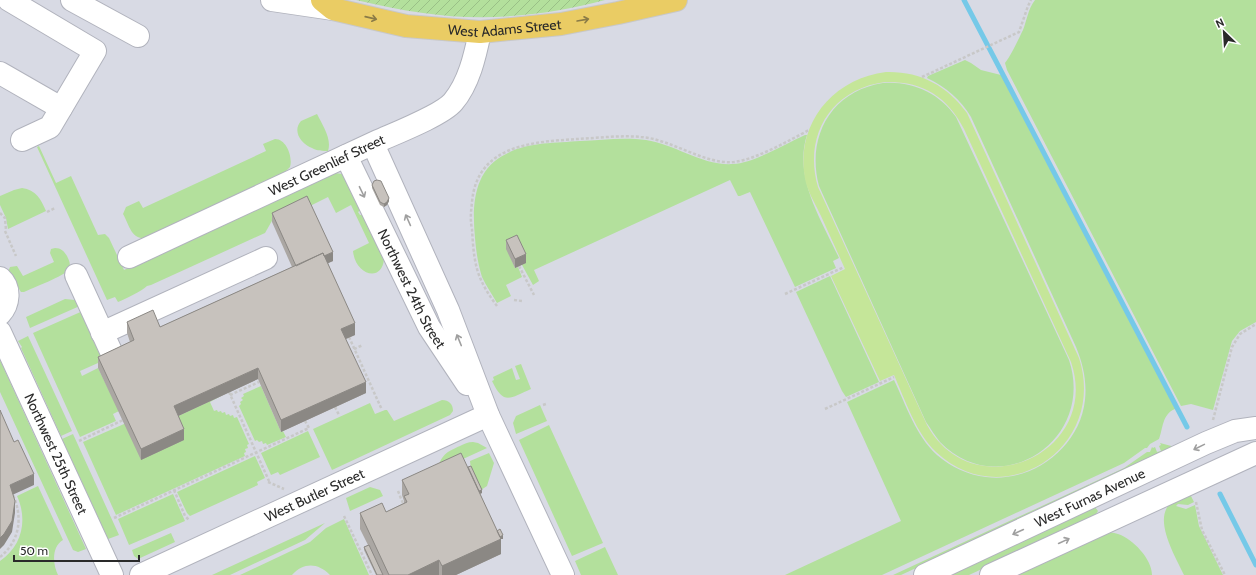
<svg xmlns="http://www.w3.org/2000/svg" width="1256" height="575" viewBox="0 0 1256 575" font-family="Cabin,sans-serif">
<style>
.airport{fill:#d8dae4}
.grass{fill:#b3e09c}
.garden{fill:url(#garden-furrows)}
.pitch{fill:#c5e699;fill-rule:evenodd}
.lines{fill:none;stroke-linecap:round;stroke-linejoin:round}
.stream{stroke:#75c9e8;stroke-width:5}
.minor-casing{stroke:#b1b3bd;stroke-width:24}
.major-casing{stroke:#c8c8c8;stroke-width:24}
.path{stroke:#c8c8c8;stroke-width:2.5;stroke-dasharray:3 2;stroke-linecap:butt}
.minor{stroke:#fff;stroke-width:22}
.major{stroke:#eacc64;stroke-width:22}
.wall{fill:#aba7a3}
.shaded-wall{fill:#8b8884}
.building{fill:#c7c2bd;stroke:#8b8884}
.oneway{stroke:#8a7b47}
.oneway2{stroke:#9f9f9f}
.labels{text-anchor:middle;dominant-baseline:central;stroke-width:3;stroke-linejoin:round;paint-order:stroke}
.street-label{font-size:14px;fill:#2a2a2a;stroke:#fff}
</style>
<defs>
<pattern id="garden-furrows" width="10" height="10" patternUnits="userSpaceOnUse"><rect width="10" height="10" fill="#b3e09c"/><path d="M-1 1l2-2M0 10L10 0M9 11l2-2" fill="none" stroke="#9ac087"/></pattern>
</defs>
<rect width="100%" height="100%" fill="#ece6dd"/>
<path class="airport" d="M0 0H1256V575H0Z"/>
<path class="grass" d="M1035 0H1256V322L1240 331 1232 341 1213 410 1191 404 1181 406 1007 70 1005 63C1012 54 1018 40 1023 30 1027 20 1028 9 1035 0Z
M965 60 971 63 981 70 1001 75 1007 82 1175 407V409C1162 414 1163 429 1159 439L1150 444 1147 448H1145L1124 463 882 575H785L901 521 847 402 894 380C906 405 916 436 937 455 951 467 968 475 986 477 1033 483 1080 447 1085 400 1087 381 1083 364 1076 347L971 117C961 100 946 87 927 78L928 76Z
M883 83C913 81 939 93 956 117L1069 360C1096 441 999 503 940 442 935 436 931 429 926 422L819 186C806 137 831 91 883 83Z
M317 114C323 126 332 139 328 151 323 151 317 151 312 148 301 144 292 131 301 121Z
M805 135H807C793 177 822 221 839 258L833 261 836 268 795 287 750 192 740 196H738L730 180 534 270 539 281 533 285 522 265 507 249 515 268 518 267 522 277 506 285 511 296 497 303C492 294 486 286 482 277 478 264 476 251 475 238 472 206 473 170 506 154 527 142 556 143 580 141 601 140 625 137 646 140 675 144 702 166 733 164 754 163 785 144 805 135Z
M275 139C287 139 293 158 290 167L284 173 146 238C131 240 129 224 123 214L126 207 139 201 143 208 266 151 263 144Z
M39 146 56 183 71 176 98 235 105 234 109 238 124 270 300 188 335 173 342 174 347 177 362 209 358 212 360 215H364L384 259C382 283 355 275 353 251L369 243 351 205 336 213 328 197 308 207 273 219 265 233 151 285 147 286C142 291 125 299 118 302L115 297 107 300 37 147Z
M22 188C36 190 41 199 46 211L8 229 6 218 0 205V196L14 190Z
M55 248C61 248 64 251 67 256 69 260 71 264 69 269 65 276 32 288 24 292H21L8 272 10 267 17 266 23 276 54 262 50 253 51 249Z
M830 276 879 382 846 397 842 391 796 292Z
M65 299 75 300 82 305 30 328 26 317Z
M85 310 107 359 80 371 82 376 98 368 119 411 113 414 116 421 80 437 33 333Z
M28 336 72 431 61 436 21 348 22 347 18 341Z
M0 360 86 549 78 552 73 550 0 392Z
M521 364 531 389C510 398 504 406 492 381L494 380 493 377 512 368 516 380 520 379 515 366Z
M261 386 281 432 283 431 286 437 267 445 266 443 263 444 262 441 259 442 257 440 255 441 239 406 241 404 240 402 243 400 241 398 244 396 243 394Z
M223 395 210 402 214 411 217 410 218 412 221 411 222 413 225 412 226 415 229 414 230 416 233 415 234 418 237 417 249 444 247 445 248 448 245 449 246 452 244 453 245 456 116 515 83 442 124 424 174 418Z
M442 400C449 400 453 404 453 411L450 415 332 470 313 429 370 403 375 414 385 410H387L394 421Z
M540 405 547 421 516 434 513 423 516 416Z
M549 425 603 543 572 556 519 440Z
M308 431 320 457 280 475 278 472 271 475 261 453Z
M73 434 119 535 108 539 62 439Z
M473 442 478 443 487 448 437 471C441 455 446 452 460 446 464 444 468 442 473 442Z
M1160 443 1175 447 1092 487 1090 484 1088 486 1089 488 901 575H893L1124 468 1147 452H1150L1152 447 1153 448 1155 447 1157 452 1161 451 1159 446 1161 445Z
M489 453 494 463 487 486 481 490 471 469 470 461Z
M255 456 265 478 257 482 258 485 190 516 187 513 177 492Z
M38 486 63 540C51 547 53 565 58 575H0V561C22 546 28 520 17 496Z
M370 487 380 490 383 496 350 511 346 498Z
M1189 492 1194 502 1188 505 1178 504 1176 506 1186 509 1195 505 1199 526 1223 575H1184C1176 558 1153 520 1170 504 1175 499 1183 496 1189 492Z
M173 494 185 521 129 545 118 519Z
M1095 507 1098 511 1094 517 969 575H942Z
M344 519 369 575H330C318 563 304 562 292 575H240L310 542 326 528Z
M325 523 305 540 230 575H212Z
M171 533 175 542 138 559 134 556 132 550Z
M1102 533C1108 533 1113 532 1118 534 1133 539 1152 559 1152 575H1011Z
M605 547 618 575H581L575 561Z"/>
<path class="garden" d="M356 0H605C547 16 482 22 423 13 400 10 378 5 356 0Z"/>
<path class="pitch" d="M886 72C919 71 947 85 967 113L1079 358C1108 447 1004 516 936 452 916 433 905 400 894 375L880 381 831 276 845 269C837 251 829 234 821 216 816 205 809 194 806 183 793 128 830 79 886 72ZM885 82C922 81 947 96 964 129L1071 362C1102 453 974 510 927 425L818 187C803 136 831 89 885 82Z"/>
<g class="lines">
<path class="stream" d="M964 0 1187 427
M1220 494 1256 565"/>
<g class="minor-casing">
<g id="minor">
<path d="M9 0 95 51 50 127 22 140"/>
<path d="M72 0 138 36"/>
<path d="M272 0 333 9"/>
<path d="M0 73 61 108"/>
<path d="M373 144 448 310 488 415 563 575"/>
<path id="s1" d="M346 156 429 327 467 384"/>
<path id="s2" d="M129 257C212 218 296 180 378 141 396 133 442 115 453 102 469 83 475 56 480 32"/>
<path d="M76 275 114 358"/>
<path d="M0 278C11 288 9 304 0 314"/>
<path id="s3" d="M0 332 112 575"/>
<path d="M102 333 266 258"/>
<path id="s4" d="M141 575 488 415"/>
<path id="s5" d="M925 575 1206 443 1235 431 1256 428"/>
<path d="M991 575 1256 453"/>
</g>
</g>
<g class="major-casing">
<g id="major">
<path id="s6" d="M322 0 333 9 406 26 480 32 561 24 618 13 676 0"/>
</g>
</g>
<path class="path" d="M922 77 1019 32 1028 6 1031 0
M47 212 55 208
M0 213 5 218 6 230
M5 231 16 256
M519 266 534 295
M785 294 844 267
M514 300 522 301
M497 306C491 298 485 289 481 280 474 265 473 246 472 229 470 220 471 211 472 202 477 145 532 142 577 139 598 138 620 135 641 137 671 139 705 165 734 162 757 159 788 141 809 130
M349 337 382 410
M354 349 363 345
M229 392 269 481
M230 395 259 382
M543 405 546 404
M335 407 339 415
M825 409 894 377
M1213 420 1232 347 1240 334 1256 324
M79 441 123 420
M268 482 284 489
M174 490 185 516 189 520
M398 491 404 506
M1196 502 1202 530 1225 575
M344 516 372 575
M114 518 309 428 305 421
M0 557C20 541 23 517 13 495"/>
<use href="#minor" class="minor"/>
<use href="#major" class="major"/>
</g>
<path class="wall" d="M372 185 389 201 387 205 384 207 380 205 372 188Z
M272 213 333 261 328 263 355 335 346 339 366 393 281 432 258 379 178 416 184 440 141 460 98 368V357L130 342 127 333V322L160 327 292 267 272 222Z
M506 240 526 263 515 268 506 249Z
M468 467 482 493 480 494 497 531 503 539H501V554L456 575H376L364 550V547L368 545 360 529V513L386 512 404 503V501L402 495V480Z"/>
<path class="shaded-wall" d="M389 198V201L387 205 384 207V204Z
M333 252V261L297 277V268Z
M526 254V263L515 268V259Z
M355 323V335L341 341V329Z
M258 368V379L174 418V406Z
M366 382V393L281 432V420Z
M184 429V440L141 460V449Z
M34 474V485L10 496V485Z
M482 490V493L474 496V493Z
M15 501V513L12 532 4 545 0 549V538Z
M503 535V539H501V554L456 575H442V566L495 539Z
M439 560V575H408Z"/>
<path class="building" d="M377 180 381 181 389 198 387 202 384 204 380 202 372 185 374 181Z
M307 196 333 252 324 256 323 253 296 266 272 213Z
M517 235 526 254 515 259 506 240Z
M323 253 355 323 341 329 366 382 281 420 258 368 174 406 184 429 141 449 98 357 134 340 127 322 153 310 160 327Z
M0 410 14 442 18 440 34 474 10 485 15 501 12 521 4 534 0 538Z
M461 453 501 539 442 566 439 560 408 575H389L360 513 382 503 386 512 407 502 404 496 409 494 402 480Z
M471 466 482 490 479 491 468 467Z
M500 529 503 535 500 537 497 531Z
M369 545 383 575H377L364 547Z"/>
<defs><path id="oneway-shaft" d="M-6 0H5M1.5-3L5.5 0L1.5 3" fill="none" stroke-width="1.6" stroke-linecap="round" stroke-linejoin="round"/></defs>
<g class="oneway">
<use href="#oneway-shaft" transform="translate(371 18) rotate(13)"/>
<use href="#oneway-shaft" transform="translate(583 20) rotate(-10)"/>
</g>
<g class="oneway2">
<use href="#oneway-shaft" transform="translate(362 192) rotate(64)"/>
<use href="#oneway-shaft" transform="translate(408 220) rotate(-114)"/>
<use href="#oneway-shaft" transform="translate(459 340) rotate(-112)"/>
<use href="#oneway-shaft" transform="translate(1199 447) rotate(154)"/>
<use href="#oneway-shaft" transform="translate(1018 532) rotate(155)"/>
<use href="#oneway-shaft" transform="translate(1064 541) rotate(-25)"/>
</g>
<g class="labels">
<g class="street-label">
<text stroke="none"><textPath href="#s6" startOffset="188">West Adams Street</textPath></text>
<text stroke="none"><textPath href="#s2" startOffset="218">West Greenlief Street</textPath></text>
<text stroke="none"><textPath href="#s1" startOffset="148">Northwest 24th Street</textPath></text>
<text stroke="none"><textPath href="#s3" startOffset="134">Northwest 25th Street</textPath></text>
<text stroke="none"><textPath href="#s4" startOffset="191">West Butler Street</textPath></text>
<text stroke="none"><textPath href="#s5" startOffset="182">West Furnas Avenue</textPath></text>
</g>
</g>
<g transform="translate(1224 32) rotate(335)" stroke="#ffffff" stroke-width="3" paint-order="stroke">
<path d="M0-3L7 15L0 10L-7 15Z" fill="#2a2a2a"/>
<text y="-6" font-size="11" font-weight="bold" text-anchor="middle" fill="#2a2a2a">N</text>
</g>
<path d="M14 555v6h125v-6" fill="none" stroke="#2a2a2a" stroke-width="2"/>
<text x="20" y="555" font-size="12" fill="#2a2a2a" stroke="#ffffff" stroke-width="3" paint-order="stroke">50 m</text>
</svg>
